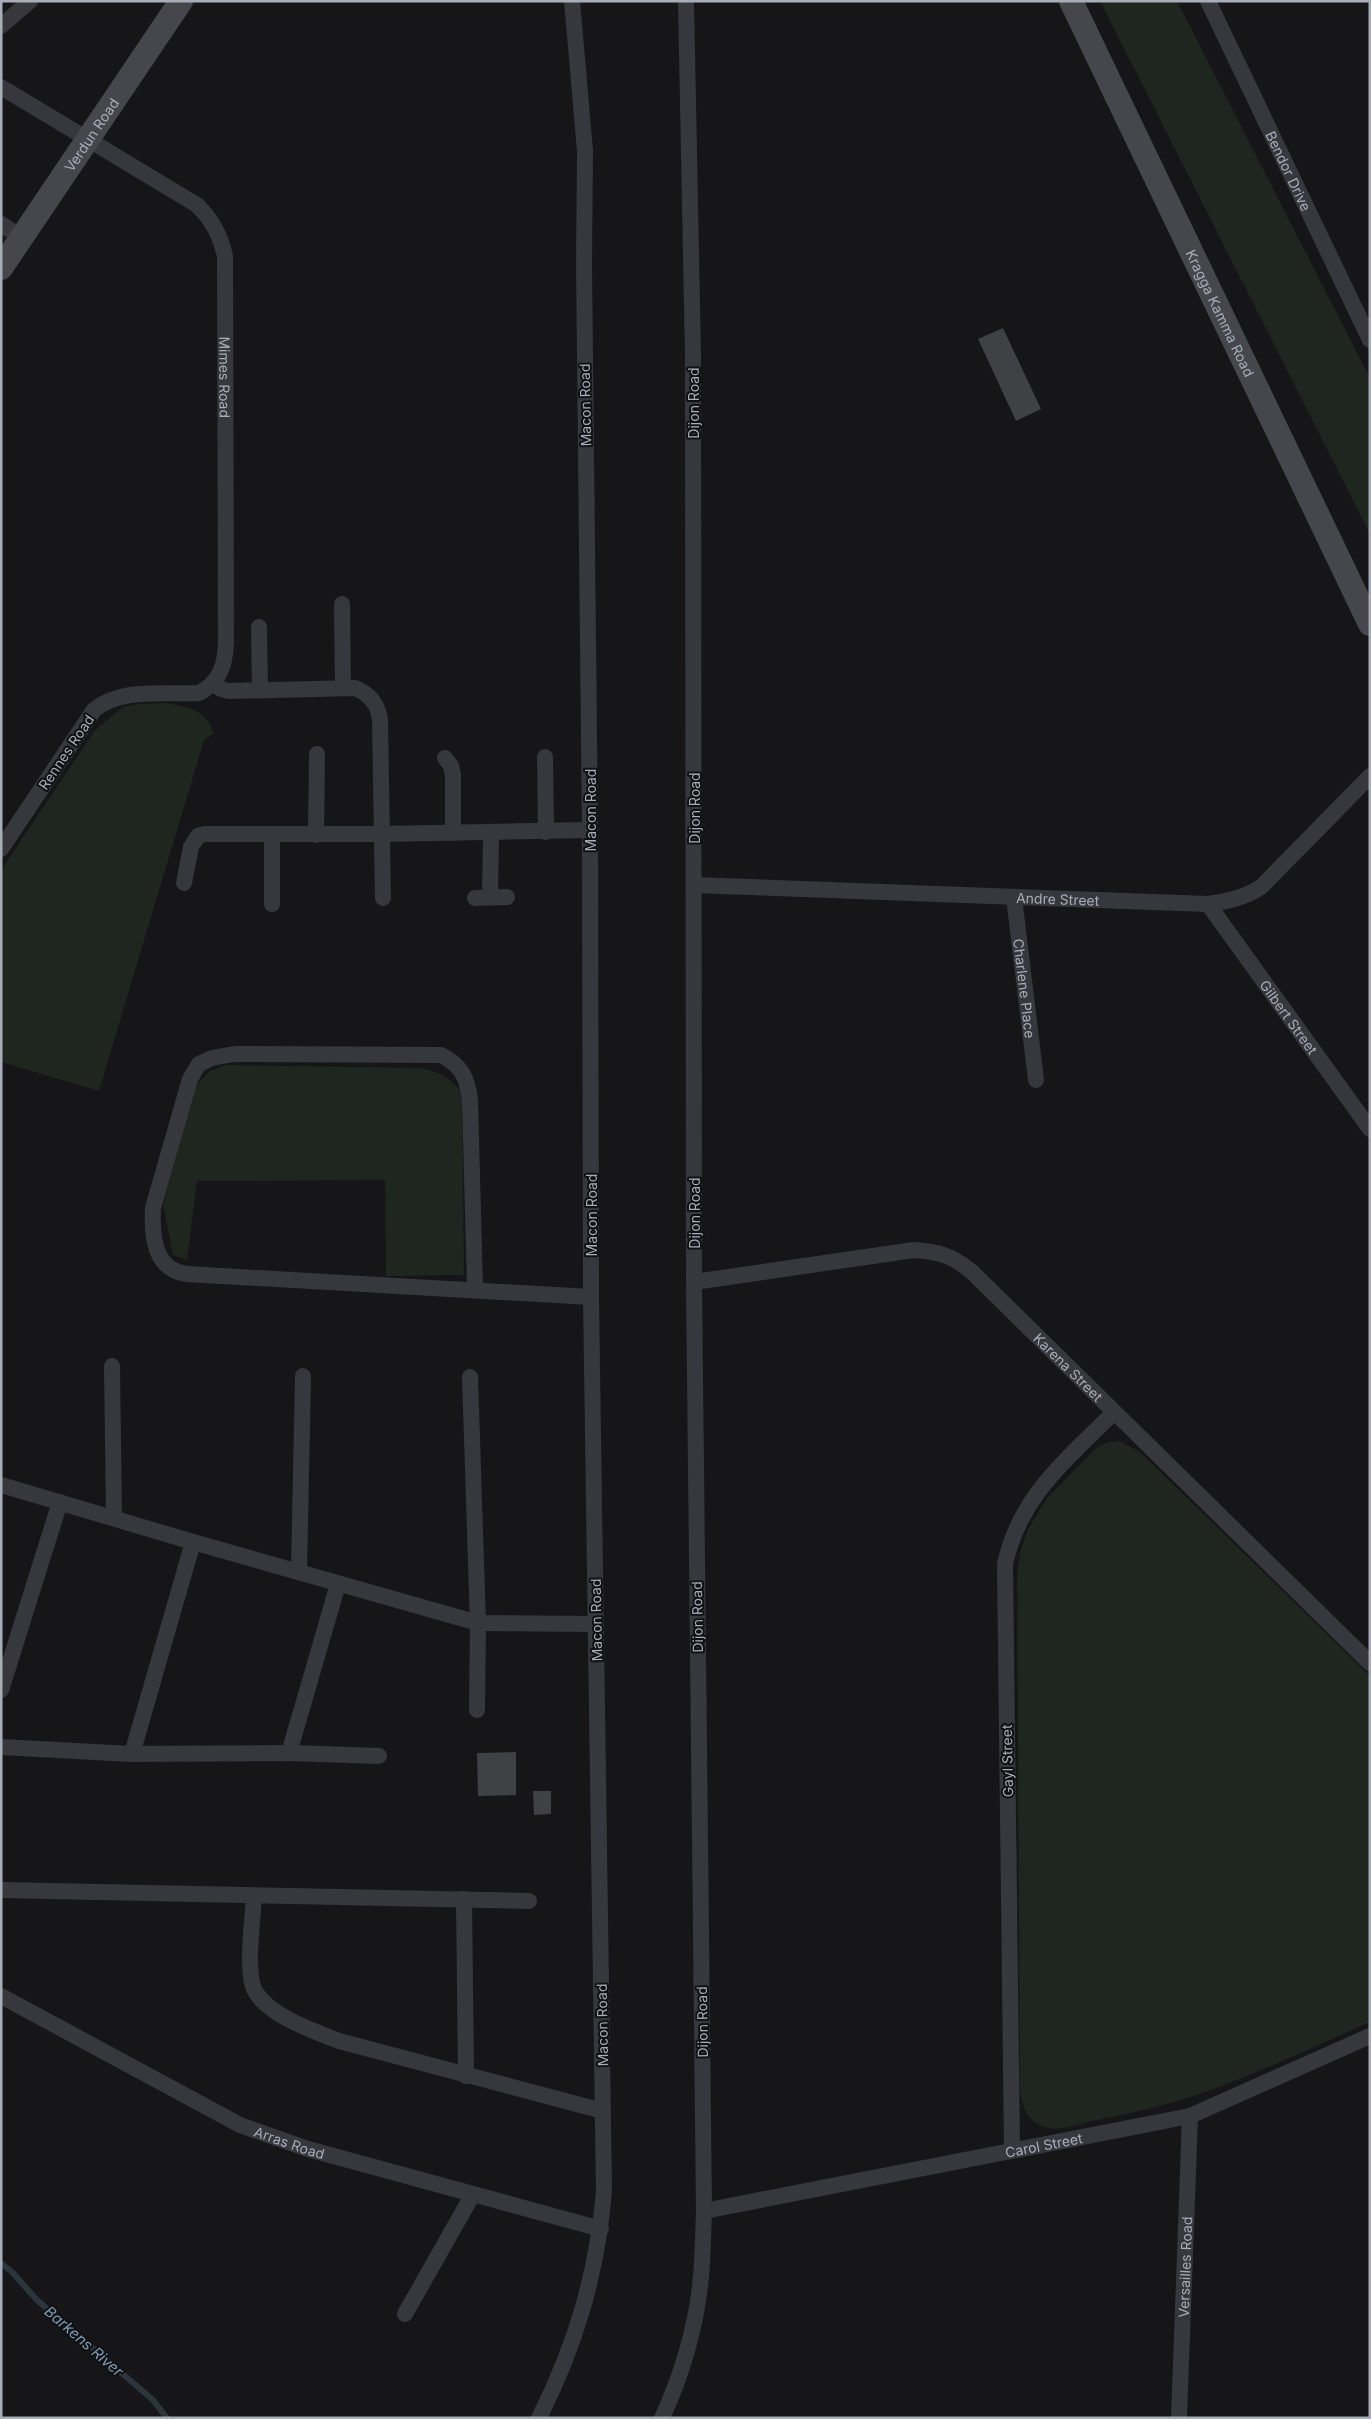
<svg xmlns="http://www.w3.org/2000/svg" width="1371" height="2419" viewBox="0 0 1371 2419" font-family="Inter,sans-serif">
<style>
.green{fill:#1e261f}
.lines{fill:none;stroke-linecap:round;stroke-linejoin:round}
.stream{stroke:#2c353c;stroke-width:6}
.building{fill:#404145}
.street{stroke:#37383d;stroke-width:16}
.secondary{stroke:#45474d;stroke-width:24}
.labels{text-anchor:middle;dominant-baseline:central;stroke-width:4;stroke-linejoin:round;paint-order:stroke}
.street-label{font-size:14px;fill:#a8adb8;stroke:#111113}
.water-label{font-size:15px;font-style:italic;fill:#7f9bb3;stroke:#111113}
</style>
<rect width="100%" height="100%" fill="#161618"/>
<path class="green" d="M1100 1H1177L1370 378V534Z
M165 703C188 707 205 709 214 733L204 740 99 1091 1 1062V870L95 730 123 707 138 704Z
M226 1065 418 1068C438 1071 449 1077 462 1092L464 1275 386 1276 385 1180 197 1181 187 1260 173 1255 163 1205 195 1086 210 1071Z
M1120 1441 1140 1452 1370 1676V2022C1320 2044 1270 2068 1219 2087 1180 2102 1138 2112 1097 2120 1081 2123 1060 2132 1045 2127 1028 2122 1023 2108 1020 2092L1017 1577 1020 1553 1028 1529 1047 1498 1096 1448 1108 1442Z"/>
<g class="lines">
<path class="stream" d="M1 2263 12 2272 37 2300 153 2400 167 2418"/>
</g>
<path class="building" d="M1003 328 1041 409 1016 421 978 339Z
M516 1752V1795L478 1796 477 1753Z
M533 1791H551V1814L534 1815Z"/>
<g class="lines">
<g class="street">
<path id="s1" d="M1208 1 1370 340"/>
<path d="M1 26 30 1"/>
<path id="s2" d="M1 87 197 205C213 221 220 235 225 256L226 644C225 666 219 683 199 693 165 695 121 687 94 710L1 849"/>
<path d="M1 224 22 238"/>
<path d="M342 604 343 688"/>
<path d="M259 627 260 690"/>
<path d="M214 682 219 688 228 691 355 688C370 694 378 704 380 720L383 898"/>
<path d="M545 757 546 832"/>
<path d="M445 758 451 766 453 775V833"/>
<path d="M272 835V904"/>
<path d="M316 835 317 754"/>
<path d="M184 883 191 847 198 836 205 834H382L590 830"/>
<path id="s3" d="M694 885 1208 904C1228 901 1244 898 1261 887L1370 776"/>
<path d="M490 897 491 832"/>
<path id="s4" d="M1014 897 1036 1080"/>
<path d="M475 898 507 897"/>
<path id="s5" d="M1208 904 1370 1129"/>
<path id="s6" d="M694 1282 914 1250C939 1252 951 1255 971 1271L1370 1663"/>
<path d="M475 1289 470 1099C467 1077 461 1065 441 1055L234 1054 212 1058 199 1064 190 1079 153 1208C152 1227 152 1258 172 1269 176 1272 182 1273 187 1274L591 1297"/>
<path d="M112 1366 114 1518"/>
<path d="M470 1377 478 1623 477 1710"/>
<path d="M1 1485 193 1542 478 1623 596 1624"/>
<path d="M299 1572 303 1376"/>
<path d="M1 1690 60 1502"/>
<path d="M1 1747 132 1754 289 1753 379 1756"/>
<path d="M289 1753 338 1584"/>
<path d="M132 1754 193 1542"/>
<path d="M2 1890 529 1901"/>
<path d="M254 1896C253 1917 245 1974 255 1991 269 2016 314 2031 339 2041L603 2111"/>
<path d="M464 1899 466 2076"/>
<path id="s7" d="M1 1996 240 2125 308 2149 601 2229"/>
<path d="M1012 2150 1005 1564C1020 1495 1067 1460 1114 1412"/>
<path id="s8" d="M704 2211 1190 2116 1370 2036"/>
<path d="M405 2314 473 2194"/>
<path d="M539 2418C576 2344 597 2274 604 2191L591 1297 590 830 584 264 585 151 572 1"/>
<path d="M662 2418C682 2375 697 2324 701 2276 703 2255 703 2232 704 2211L694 1282 693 356 686 1"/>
<path id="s9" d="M1179 2418 1190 2116"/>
</g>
<g class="secondary">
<path id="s10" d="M1071 1 1370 624"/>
<path id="s11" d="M1 268 181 1"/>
</g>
</g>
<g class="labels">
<g class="street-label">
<text stroke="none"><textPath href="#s11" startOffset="161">Verdun Road</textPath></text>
<text stroke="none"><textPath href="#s1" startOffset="188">Bendor Drive</textPath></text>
<text stroke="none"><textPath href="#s10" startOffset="346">Kragga Kamma Road</textPath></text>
<text stroke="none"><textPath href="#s2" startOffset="409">Mimes Road</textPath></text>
<text transform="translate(693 403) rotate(-90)">Dijon Road</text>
<text transform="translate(585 405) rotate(-91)">Macon Road</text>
<text transform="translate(66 752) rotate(-56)">Rennes Road</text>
<text transform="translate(694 808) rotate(-90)">Dijon Road</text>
<text transform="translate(590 810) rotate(-90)">Macon Road</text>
<text stroke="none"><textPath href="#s3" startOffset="364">Andre Street</textPath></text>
<text stroke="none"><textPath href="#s4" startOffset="92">Charlene Place</textPath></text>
<text stroke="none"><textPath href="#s5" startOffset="139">Gilbert Street</textPath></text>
<text transform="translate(694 1213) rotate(-90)">Dijon Road</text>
<text transform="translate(591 1215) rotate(-90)">Macon Road</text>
<text stroke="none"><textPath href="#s6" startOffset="421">Karena Street</textPath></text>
<text transform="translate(697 1617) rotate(-91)">Dijon Road</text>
<text transform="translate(596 1620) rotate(-91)">Macon Road</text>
<text transform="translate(1007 1761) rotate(-91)">Gayl Street</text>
<text transform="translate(702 2022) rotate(-91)">Dijon Road</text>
<text transform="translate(602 2025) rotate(-91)">Macon Road</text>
<text stroke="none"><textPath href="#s7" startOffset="324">Arras Road</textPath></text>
<text stroke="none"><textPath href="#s8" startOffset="346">Carol Street</textPath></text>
<text stroke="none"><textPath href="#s9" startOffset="151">Versailles Road</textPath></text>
</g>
<g class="water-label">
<text transform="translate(84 2341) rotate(41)">Barkens River</text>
</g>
</g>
<rect width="1371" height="2419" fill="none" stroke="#a8adb8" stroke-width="5"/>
</svg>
